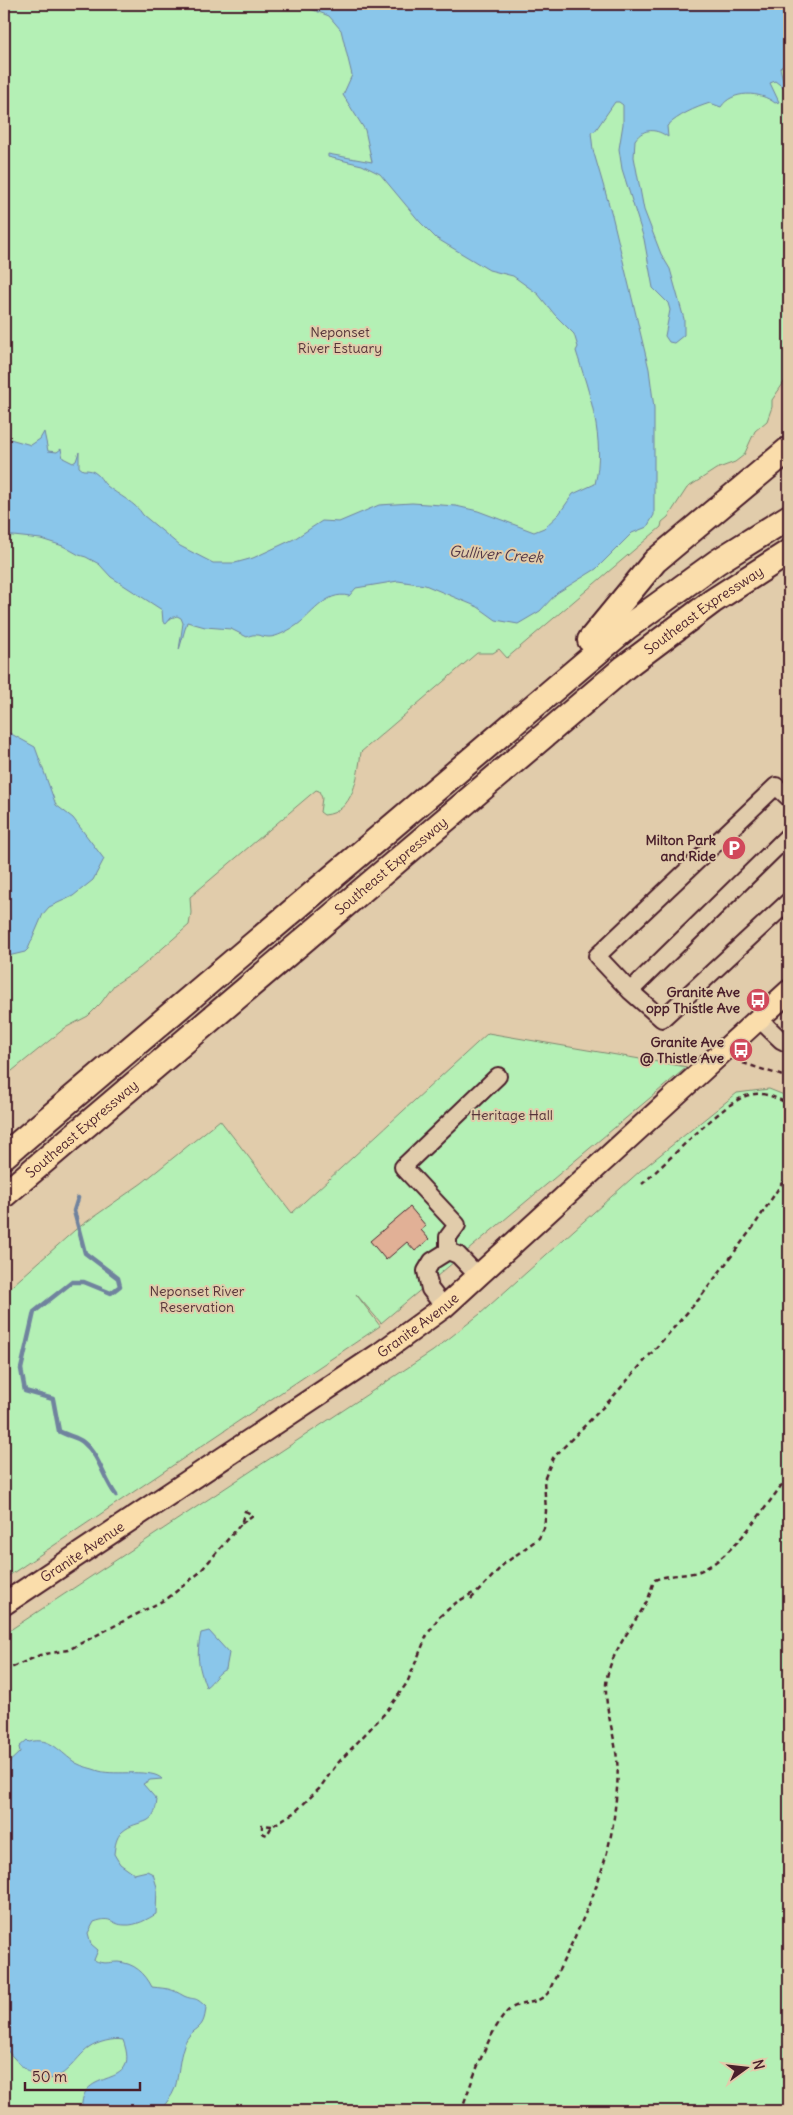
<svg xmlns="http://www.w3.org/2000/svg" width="793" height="2115" viewBox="0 0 793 2115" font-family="Delius,sans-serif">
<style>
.green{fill:#b4f0b5;stroke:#7f8870}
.water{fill:#8ac6ea;stroke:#70839e}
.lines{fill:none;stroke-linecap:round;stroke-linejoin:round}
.stream{stroke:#70839e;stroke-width:4.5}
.building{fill:#e1b096;stroke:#4a1f2b}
.minor-casing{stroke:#4a1f2b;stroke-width:20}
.major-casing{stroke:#4a1f2b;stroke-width:25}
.highway-casing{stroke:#4a1f2b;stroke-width:28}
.path{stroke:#4a1f2b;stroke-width:2.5;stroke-dasharray:5 4;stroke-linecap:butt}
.minor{stroke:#e1ccab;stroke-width:16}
.major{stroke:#faddab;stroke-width:21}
.highway{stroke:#faddab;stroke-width:24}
.labels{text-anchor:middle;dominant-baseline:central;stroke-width:4;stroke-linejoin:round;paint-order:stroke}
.park-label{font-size:14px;fill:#553439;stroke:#e1ccab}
.street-label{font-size:14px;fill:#4a1f2b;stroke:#e1ccab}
.poi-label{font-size:14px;font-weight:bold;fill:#4a1f2b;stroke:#e1ccab;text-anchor:end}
.water-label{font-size:15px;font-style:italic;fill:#543848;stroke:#e1ccab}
</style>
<rect width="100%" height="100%" fill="#e1ccab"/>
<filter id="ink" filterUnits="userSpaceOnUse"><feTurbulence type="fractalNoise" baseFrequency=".02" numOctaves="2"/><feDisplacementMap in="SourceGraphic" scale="10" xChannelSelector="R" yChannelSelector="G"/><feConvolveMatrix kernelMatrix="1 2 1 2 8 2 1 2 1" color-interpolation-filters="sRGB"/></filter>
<g filter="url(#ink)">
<path class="green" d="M4 4H789V375L772 400V407L767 421 755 431 744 455 735 462 716 469 687 488 668 517 662 522 661 527 507 658 499 649 493 653H477L361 752C358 775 354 813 324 815L320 812 322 798 319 791 316 790 190 897 191 913 189 925 140 968 114 985 101 1003 88 1016 65 1028 7 1075 4 1080Z
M488 1033 687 1067 381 1323 356 1294 380 1326 4 1579V1293L75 1230 142 1183 220 1120 292 1213Z
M769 1089 789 1097V2111H4V1634L433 1351 480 1314 640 1171 737 1093Z"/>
<path class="water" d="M298 4H789V60L780 68 783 80 789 88H784L775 81 770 83 779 102 775 103C760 91 732 90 721 107L710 103C694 108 679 115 667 126L668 137C657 129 644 127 635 140L634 157 644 210 661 254 670 269 684 319V335L674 343 669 342 665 336 670 310 668 303 653 288 644 239 622 169 619 149 623 124V105L619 102H615L595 131 591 132 593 150 612 215 649 369 654 408V515L647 527 632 533 596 569 557 593 540 611 518 624 496 620 478 607 425 585 398 581 356 588 349 596C325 590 311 617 294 627 287 631 277 637 269 637 260 637 256 632 247 637L231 629 205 627 187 622 179 650 183 623 181 618 177 616 171 618 166 624 163 622 162 610 111 577 99 564 86 557 79 555 63 546 41 539 4 535V432L10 439 31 445 40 439 44 432 48 451 57 452 61 449 63 458 73 463 76 461 79 452V467L83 470C87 470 91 470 94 472 100 475 102 482 107 486 118 495 136 503 143 515L180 546 213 563H235L253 558 294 539 322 521 339 522 379 505 412 503 456 506 478 511 534 532 544 528 559 514 573 494 595 484C606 440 589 392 576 351L578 347 574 334 555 315 538 294 513 276 489 270 436 238 420 222 380 174 362 165 328 157V154L372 162 365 130 343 95 352 75 341 30 329 16Z
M4 730 35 747 56 805 73 818 104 859 93 880 73 896 49 907 43 914 28 949 25 952 4 957Z
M209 1631 229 1653 226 1669C217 1673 214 1681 206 1687 198 1666 196 1655 201 1633Z
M27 1740 29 1742C51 1736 60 1753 76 1763 83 1767 91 1768 99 1771 116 1776 152 1768 162 1779L150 1780 143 1784 157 1800C154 1830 139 1817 122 1832 116 1837 115 1846 114 1854L120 1864 134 1874 147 1871 153 1874 157 1887 156 1914C148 1919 136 1926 125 1925 111 1925 113 1915 94 1922L88 1933 91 1944 98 1950 94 1960C104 1965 108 1962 118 1962 134 1963 145 1973 152 1987 169 1989 170 1988 184 1996 195 2001 194 1995 206 2007 204 2035 192 2024 184 2045 179 2059 179 2074 175 2088 172 2097 165 2103 161 2111H82C78 2063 143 2094 123 2040 113 2038 98 2042 89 2048 75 2057 62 2087 38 2077 25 2072 14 2058 5 2048L4 1767 20 1752 19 1747Z"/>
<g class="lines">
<path class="stream" d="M78 1198 74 1211 85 1253 118 1278 120 1286 111 1293 84 1282H72L34 1312 21 1369 25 1391 53 1399 59 1431C67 1436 77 1437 83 1442 100 1456 103 1478 116 1495"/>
</g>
<path class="building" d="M410 1207 426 1226 421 1230 429 1239 415 1251 407 1242 386 1260 370 1241Z"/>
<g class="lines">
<g class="minor-casing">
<path id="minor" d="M789 798 776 786 597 956 630 991 789 835
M630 991 662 1019 789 901
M759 1019 781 1040 789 1044
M448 1251V1237L457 1225 403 1167 498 1076
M444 1307 430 1289 426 1271 432 1261 448 1251 458 1255 479 1277"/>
</g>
<g class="major-casing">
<g id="major">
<path id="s1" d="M4 1604 378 1355 444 1307 789 991"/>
</g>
</g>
<g class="highway-casing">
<g id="highway">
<path d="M590 640 655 561 789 449"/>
<path d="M4 1156 626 628 717 562 789 517"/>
<path id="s2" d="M4 1195 625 667 713 601 789 552"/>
</g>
</g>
<path class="path" d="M743 1063 789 1078
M642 1184C665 1165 725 1100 749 1095 764 1091 776 1098 789 1104
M245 1511 253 1515 241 1524Z
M471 1599 504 1564 539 1538 544 1528 546 1511 544 1480 553 1458 611 1399 700 1298 754 1226 789 1172
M4 1671 40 1655 68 1650 168 1598 199 1573 241 1524
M272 1826 262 1825V1833L267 1835 272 1826 295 1812 319 1789 337 1764 386 1712 407 1683 427 1635 439 1617 457 1602 475 1592
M461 2111C471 2084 489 2029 509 2010 519 2001 536 2006 548 1993 574 1938 606 1879 614 1817 616 1798 619 1779 617 1760 615 1735 605 1711 606 1685 608 1655 633 1627 647 1601 651 1594 651 1586 655 1580 668 1574 683 1576 697 1572 731 1561 768 1503 789 1475"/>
<use href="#minor" class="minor"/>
<use href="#major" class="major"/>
<use href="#highway" class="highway"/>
</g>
</g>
<defs>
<g id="parking-disc" transform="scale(1.25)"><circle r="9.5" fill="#d1495b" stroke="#e1ccab"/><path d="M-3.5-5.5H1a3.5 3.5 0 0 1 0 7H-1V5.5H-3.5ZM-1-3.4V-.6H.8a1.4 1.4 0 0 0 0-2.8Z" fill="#fff"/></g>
<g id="bus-disc" transform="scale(1.25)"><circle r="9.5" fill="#d1495b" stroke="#e1ccab"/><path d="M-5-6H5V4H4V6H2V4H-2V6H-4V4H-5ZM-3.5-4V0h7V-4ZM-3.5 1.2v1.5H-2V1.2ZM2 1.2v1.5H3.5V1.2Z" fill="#fff"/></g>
</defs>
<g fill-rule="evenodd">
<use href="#parking-disc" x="734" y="848"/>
<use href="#bus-disc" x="758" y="1000"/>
<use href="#bus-disc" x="741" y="1050"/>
</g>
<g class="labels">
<g class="park-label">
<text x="340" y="332">Neponset<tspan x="340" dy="16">River Estuary</tspan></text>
<text x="512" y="1115">Heritage Hall</text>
<text x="197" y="1291">Neponset River<tspan x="197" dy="16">Reservation</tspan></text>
</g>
<g class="street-label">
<text stroke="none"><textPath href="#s2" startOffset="912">Southeast Expressway</textPath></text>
<text stroke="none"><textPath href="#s2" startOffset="508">Southeast Expressway</textPath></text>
<text stroke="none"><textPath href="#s2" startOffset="102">Southeast Expressway</textPath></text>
<text stroke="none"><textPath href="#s1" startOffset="499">Granite Avenue</textPath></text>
<text stroke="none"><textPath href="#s1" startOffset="94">Granite Avenue</textPath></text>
</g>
<g class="poi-label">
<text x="716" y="840">Milton Park<tspan x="716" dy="16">and Ride</tspan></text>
<text x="740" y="992">Granite Ave<tspan x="740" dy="16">opp Thistle Ave</tspan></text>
<text x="724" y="1042">Granite Ave<tspan x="724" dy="16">@ Thistle Ave</tspan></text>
</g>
<g class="water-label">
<text transform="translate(496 554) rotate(4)">Gulliver Creek</text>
</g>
</g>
<rect width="793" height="2115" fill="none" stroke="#e1ccab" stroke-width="20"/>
<rect x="10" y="10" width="773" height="2095" fill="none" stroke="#4a1f2b" stroke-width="2" filter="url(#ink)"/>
<g transform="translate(746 2068) rotate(75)" stroke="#e1ccab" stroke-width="4" paint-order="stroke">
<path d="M0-4L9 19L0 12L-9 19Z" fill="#4a1f2b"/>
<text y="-8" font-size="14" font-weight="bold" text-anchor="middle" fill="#4a1f2b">N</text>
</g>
<path d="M25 2082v8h115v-8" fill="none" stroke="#4a1f2b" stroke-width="2.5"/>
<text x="32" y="2082" font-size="15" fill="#4a1f2b" stroke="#e1ccab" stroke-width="4" paint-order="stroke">50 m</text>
</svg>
